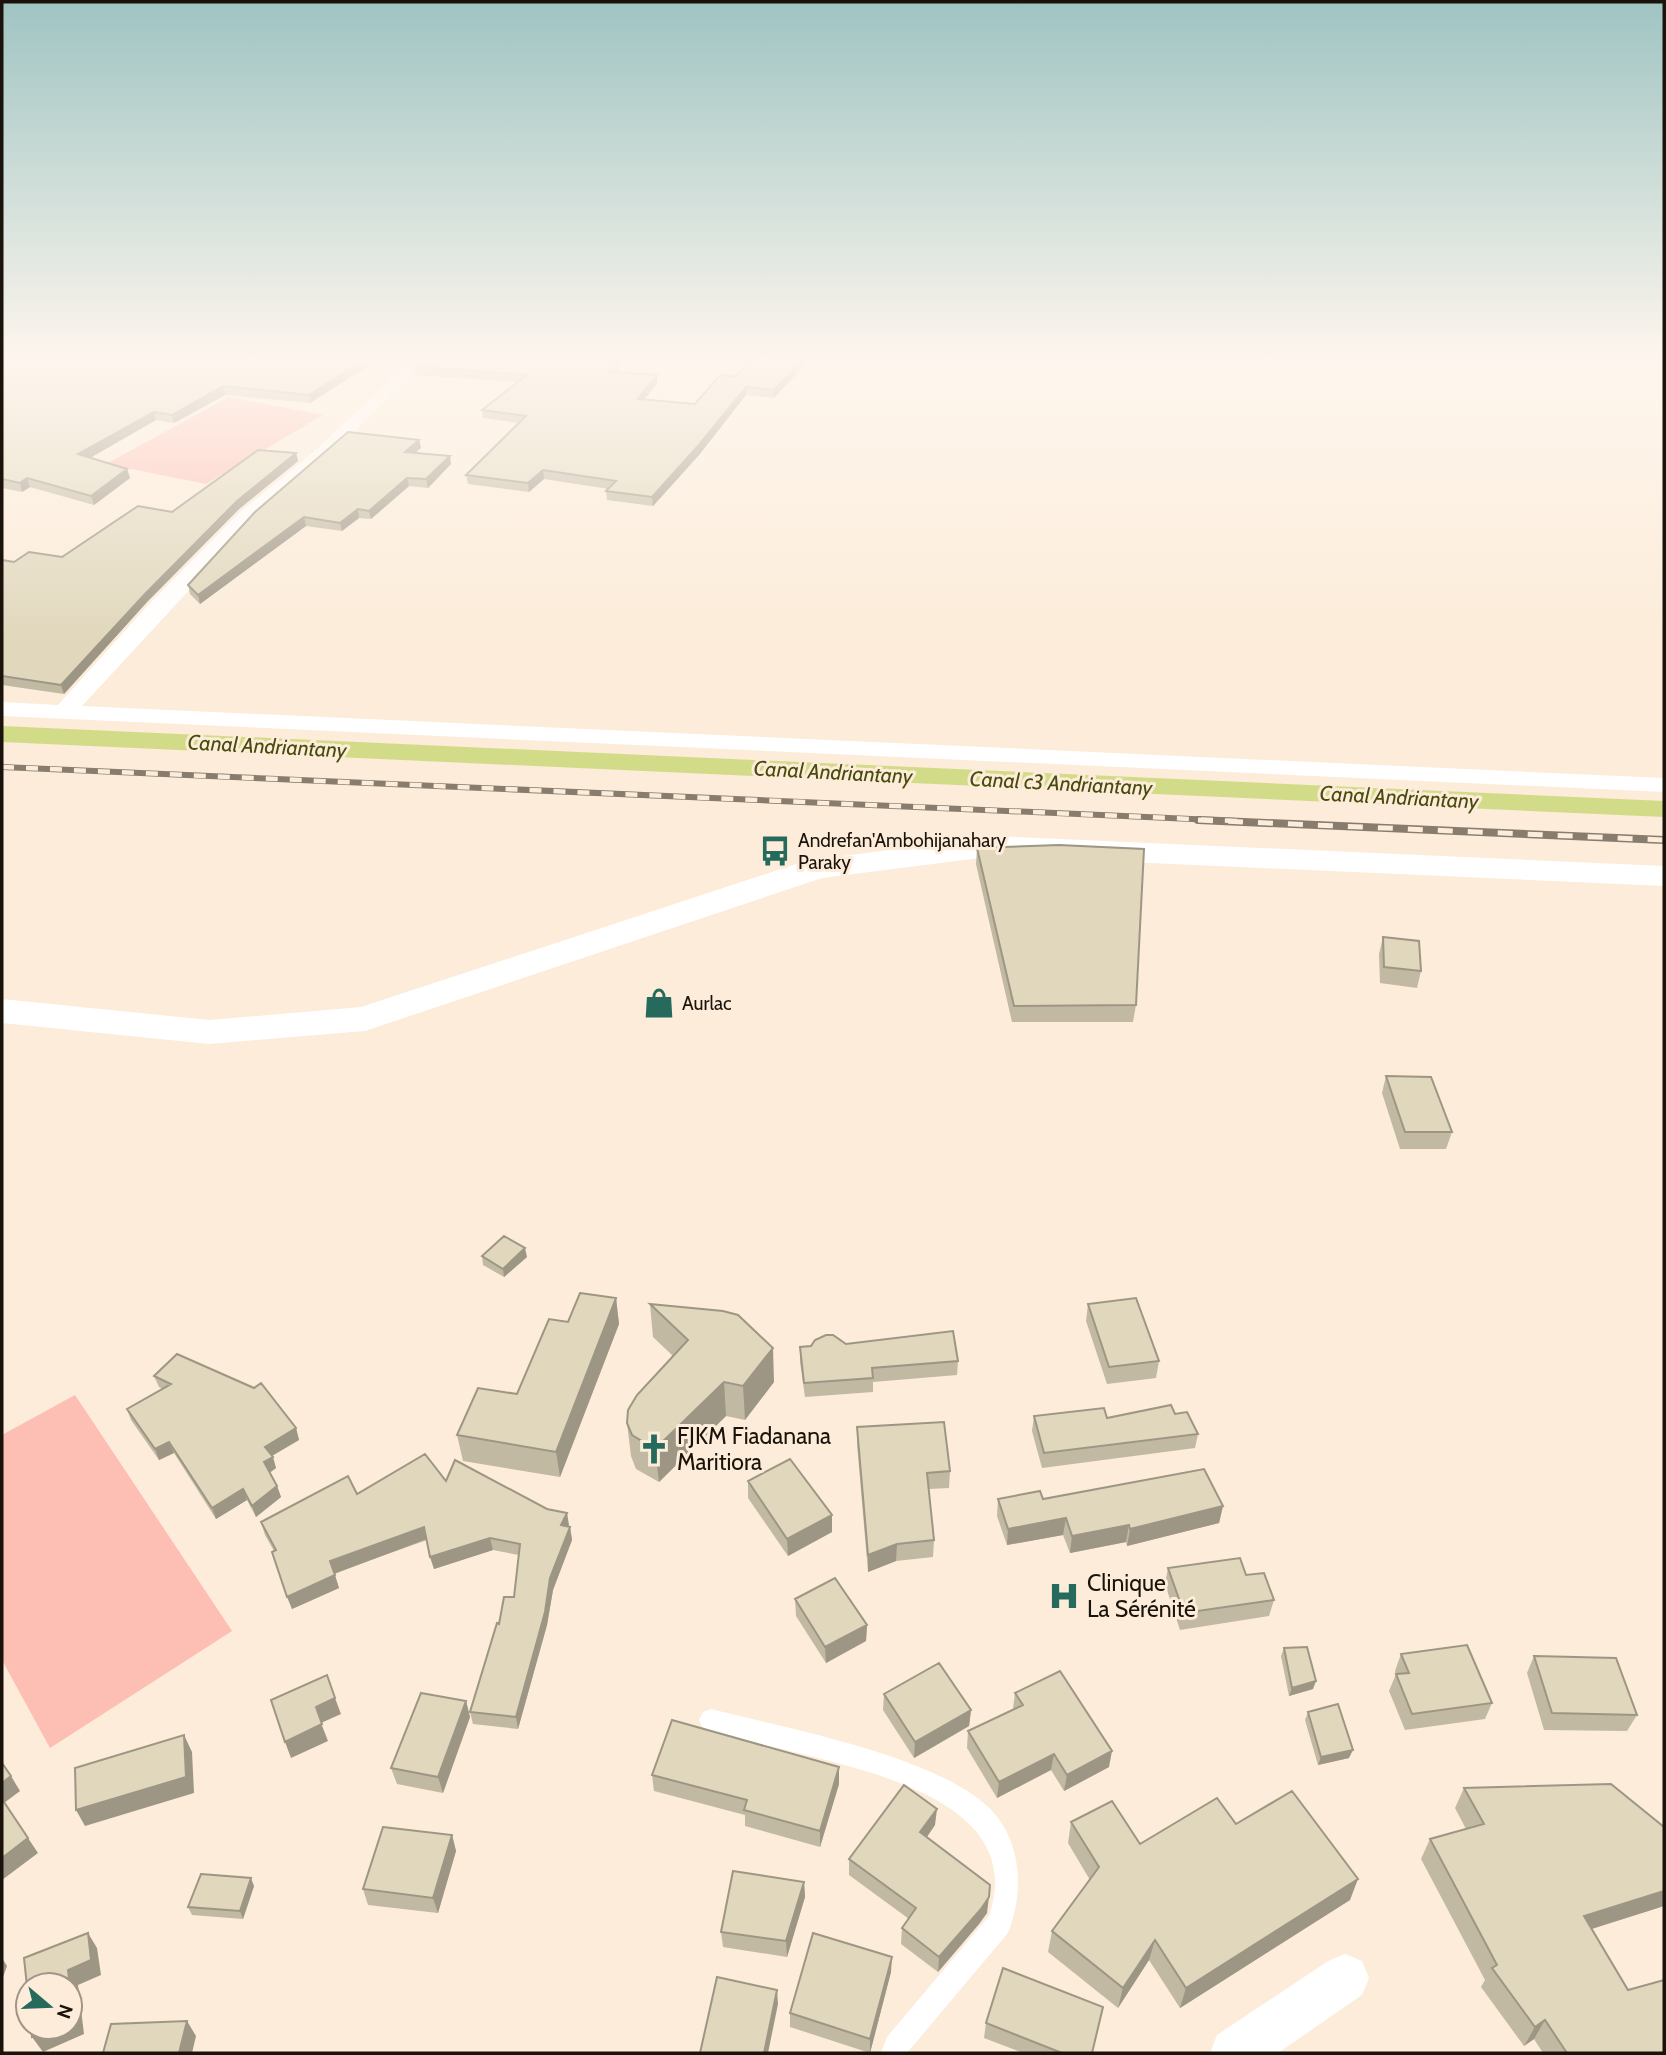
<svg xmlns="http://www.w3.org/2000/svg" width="1666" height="2055" viewBox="0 0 1666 2055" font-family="Cabin,sans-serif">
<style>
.green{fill:#fdbeb4}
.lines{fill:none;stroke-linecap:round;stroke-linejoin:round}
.stream{stroke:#d2dc88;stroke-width:7}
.canal{fill:#d2dc88;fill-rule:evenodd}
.service{fill:#fff;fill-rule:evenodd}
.minor{fill:#fff;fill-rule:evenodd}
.primary{fill:#fff;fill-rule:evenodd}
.rail-far1-casing{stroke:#877c6e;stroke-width:6}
.rail-casing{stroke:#877c6e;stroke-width:8}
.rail-far1{stroke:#fcecd9;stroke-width:4.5;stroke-dasharray:12;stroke-linecap:butt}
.rail{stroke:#fcecd9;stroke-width:5;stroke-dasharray:15;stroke-linecap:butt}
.wall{fill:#c1b9a2}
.shaded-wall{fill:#9d9684}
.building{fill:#e0d7bc;stroke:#9d9684;stroke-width:2}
.labels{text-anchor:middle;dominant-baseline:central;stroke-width:6;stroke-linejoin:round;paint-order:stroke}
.poi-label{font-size:19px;fill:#1a130b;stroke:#fcecd9;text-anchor:start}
.water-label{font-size:21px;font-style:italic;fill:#474c0c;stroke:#fcecd9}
.near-poi-label{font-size:23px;fill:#1a130b;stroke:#fcecd9;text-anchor:start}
</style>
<rect width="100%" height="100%" fill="#fcecd9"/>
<path class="green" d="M229 397 323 415 206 484 106 464Z
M75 1395 232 1631 50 1748 2 1660V1435Z"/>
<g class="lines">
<path class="stream" d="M458 755 1664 812"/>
<path class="canal" d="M2 726 1664 801V817L2 742Z"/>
<path class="service" d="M711 1709C786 1728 930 1755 986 1805 1022 1837 1025 1891 1008 1933L907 2053H881L887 2037 989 1916C1037 1775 786 1760 703 1728L699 1720 703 1712Z"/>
<path class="minor" d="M412 358H429L329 457 255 519 82 706 1664 778V792L2 716V702L58 705 149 604 241 511 317 449Z
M1345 1954 1362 1961 1369 1978 1362 1995 1278 2053H1210L1217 2035 1328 1961Z"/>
<path class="primary" d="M996 836 1664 866V886L996 856 822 878 365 1031 209 1044 2 1023V999L209 1020 361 1007 805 861Z"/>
<g class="rail-far1-casing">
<path id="rail-far1" d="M2 767 1237 821"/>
</g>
<g class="rail-casing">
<path id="rail" d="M1198 820 1664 840"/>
</g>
<use href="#rail-far1" class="rail-far1"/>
<use href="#rail" class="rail"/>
</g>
<path class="wall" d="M2 358H380L310 403 225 395 174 423 156 420 90 458 127 469 130 478 94 505 30 487 22 492 2 488Z
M424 358H615L608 363 619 372 657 383 645 399 695 404 734 377 753 358H811L774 398 746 395 699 455 653 506 607 500 606 491 609 489 544 479 529 492 468 484 466 475 519 423 483 418 482 410 517 382 416 375 415 366Z
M419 440 421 448 415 453 451 464 428 488 409 486 371 519 359 518 342 531 306 526 200 604 190 594 188 585Z
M296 453 298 461 239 509 147 602 64 694 2 685V560L14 562 62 557 172 512Z
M977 848 1136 1005 1133 1022H1012L976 864Z
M1383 937 1421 971 1417 988 1380 983 1379 954Z
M1386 1076 1452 1132 1446 1149H1400L1382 1093Z
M482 1256 527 1257 504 1277 483 1265Z
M616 1298 619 1324 560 1477 463 1461 457 1435 517 1394 568 1322Z
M650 1304 774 1382 745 1420 726 1416 659 1482 636 1469 631 1456 627 1423 673 1356 653 1337Z
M1088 1304 1159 1361 1156 1378 1107 1384 1086 1321Z
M846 1344 958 1361 957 1375 873 1382V1392L805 1397 800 1362V1347Z
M154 1376 296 1428 299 1440 272 1456 276 1468 269 1473 277 1486 281 1497 256 1517 247 1500 216 1519 174 1453 159 1460 131 1420 127 1409 163 1389 159 1387Z
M1175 1414 1198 1434 1195 1448 1042 1468 1032 1431 1034 1416 1107 1418Z
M857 1427 950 1471 949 1488 929 1489 934 1540 933 1557 896 1561 868 1572 857 1444Z
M446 1481 547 1509 567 1513 568 1527H570L572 1540 553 1590 547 1625 518 1729 473 1724 470 1712 499 1624 514 1597 519 1555 493 1550 434 1569 427 1540 334 1573 339 1588 292 1609 274 1551 265 1535 261 1522 357 1494Z
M748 1481 832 1532 788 1556 748 1498Z
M998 1499H1043L1223 1506 1219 1523 1127 1546 1126 1542 1070 1553 1063 1535 1007 1545 997 1516Z
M1168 1568 1246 1575 1274 1600 1269 1616 1180 1630 1165 1584Z
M795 1599 867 1625 866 1641 826 1663 796 1616Z
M1284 1648 1313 1689 1289 1696 1281 1656Z
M1401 1654 1492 1703 1485 1719 1405 1730 1389 1691 1396 1674 1395 1671Z
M1534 1656 1637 1715 1627 1731 1544 1730 1527 1673Z
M1015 1693 1109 1767 1064 1791 1051 1770 997 1798 967 1748 968 1731 1013 1709Z
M884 1694 971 1710 969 1726 914 1758 883 1710Z
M466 1701 470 1717 443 1793 397 1784 391 1768Z
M1308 1712 1349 1758 1318 1765 1305 1720Z
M839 1767V1784L820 1847 745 1826V1815L654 1791 652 1775Z
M1464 1788 1664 1906 1592 1929 1664 2053H1543L1534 2039 1524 2046 1481 1987 1485 1980 1421 1859 1430 1839 1466 1829 1455 1808Z
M1071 1822 1140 1844 1236 1824 1350 1900 1180 2008 1149 1960 1118 2008 1048 1952 1052 1931 1090 1880 1068 1843Z
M935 1825 927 1837 987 1913 979 1924 938 1972 901 1944 902 1928 909 1919 849 1875V1859Z
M452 1835 456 1851 438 1913 368 1905 363 1889Z
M804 1882 805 1897 787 1957 723 1947 721 1932Z
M254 1886 243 1919 192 1915 188 1907Z
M891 1972 870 2053 790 2027V2013Z
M986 2023 1092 2053H1023L984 2038Z"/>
<path class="shaded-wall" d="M366 358H380L310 403 309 395Z
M603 358H615L599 369 598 361Z
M804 358H811L774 398V390Z
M619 364V372H609Z
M657 375V383L638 407V399Z
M223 386 225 395 174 423 172 415Z
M746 387V395L699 455 653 506 652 497Z
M154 412 156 420 81 463 78 454Z
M419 440 421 448 406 460 405 452Z
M296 453 298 461 239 509 147 602 64 694 61 685 145 594 237 501Z
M450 456 451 464 428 488 426 479Z
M127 469 130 478 94 505 91 496Z
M543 470 544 479 529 492 528 483Z
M27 478 30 487 22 492 20 483Z
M407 478 409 486 371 519 369 511Z
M358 509 359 518 342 531 340 523Z
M304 517 306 526 200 604 198 595Z
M525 1248 527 1257 504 1277 503 1269Z
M616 1298 619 1324 560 1477 556 1452Z
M773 1348 774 1382 745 1420 743 1386Z
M724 1382 726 1416 659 1482 655 1449Z
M296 1428 299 1440 268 1458 265 1447Z
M169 1442 174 1453 159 1460 155 1449Z
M273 1457 276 1468 268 1474 264 1462Z
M277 1486 281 1497 256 1517 252 1506Z
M243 1489 247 1500 216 1519 212 1508Z
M1223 1506 1219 1523 1127 1546 1130 1529Z
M567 1513 569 1525 564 1538 561 1525Z
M832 1515V1532L788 1556 787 1539Z
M1066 1518 1063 1535 1007 1545 1008 1529Z
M1129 1525 1126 1542 1070 1553 1072 1536Z
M424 1527 427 1539 334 1574 330 1561Z
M570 1527 572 1540 553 1590 547 1625 518 1729 516 1717 550 1578Z
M490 1538 493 1550 434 1569 430 1557Z
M897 1544 896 1561 868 1572V1555Z
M335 1575 339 1588 292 1609 287 1597Z
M867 1625 866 1641 826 1663 825 1647Z
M1316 1681 1313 1689 1289 1696 1292 1688Z
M335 1698 341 1714 321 1723 328 1741 291 1758 285 1742 316 1707Z
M466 1701 470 1717 443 1793 438 1777Z
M971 1710 969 1726 914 1758 915 1742Z
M184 1735 192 1752 194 1793 85 1826 76 1810Z
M1353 1750 1349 1758 1318 1765 1321 1757Z
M1112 1751 1109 1767 1064 1791 1067 1775Z
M1054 1754 1051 1770 997 1798 999 1782Z
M839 1767V1784L820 1847V1831Z
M11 1776 20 1791 4 1803 2 1800V1783Z
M937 1809 935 1825 919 1848 920 1832Z
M452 1835 456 1851 438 1913 433 1898Z
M28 1838 38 1853 2 1880V1858Z
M251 1878 254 1886 243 1919 240 1911Z
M1358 1879 1350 1900 1180 2008 1186 1988Z
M804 1882 805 1897 787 1957 786 1941Z
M1664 1891V1906L1572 1935 1584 1916Z
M989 1897 987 1913 979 1924 938 1972 939 1957Z
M88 1933 97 1948 101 1975 78 1985 84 2034 43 2052 32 2037 56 2027H70L68 1970Z
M1155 1940 1149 1960 1118 2008 1123 1988Z
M892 1957 891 1972 870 2053V2039Z
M2 1958 7 1966 2 1980Z
M777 1990 778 2004 768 2053H764Z
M1545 2020 1534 2039 1524 2046 1535 2027Z
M187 2021 196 2036 192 2053H179Z"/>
<path class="building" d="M2 358H366L309 395 223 386 172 415 154 412 78 454 127 469 91 496 27 478 20 483 2 479Z
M424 358H603L598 361 619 364 609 372 657 375 638 399 695 404 720 375 734 377 753 358H804L774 390 746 387 698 446 652 497 606 491 616 481 543 470 528 483 466 475 526 416 482 410 527 375 415 366Z
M348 432 419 440 405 452 450 456 426 479 407 478 369 511 358 509 340 523 304 517 198 595 188 585 255 512Z
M258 450 296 453 237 501 145 594 61 685 2 676V560L14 562 29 552 62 557 138 506 172 512Z
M1059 845 1144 849 1136 1005 1014 1006 977 848Z
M1383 937 1419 941 1421 971 1384 967Z
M1386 1076 1431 1077 1452 1132H1405Z
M504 1236 525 1248 503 1269 482 1256Z
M580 1293 616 1298 556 1452 457 1435 478 1388 517 1394 549 1319 568 1322Z
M1136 1298 1159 1361 1109 1367 1088 1304Z
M650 1304 723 1311 738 1315 773 1348 743 1386 724 1382 655 1449 632 1435 627 1423 628 1410 637 1395 688 1340Z
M953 1331 958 1361 872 1368 873 1378 804 1383 800 1347 811 1346 815 1340 826 1335H833L846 1344Z
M177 1354 254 1388 261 1383 296 1428 265 1447 273 1457 264 1462 277 1486 252 1506 243 1489 212 1508 169 1442 155 1449 127 1409 171 1384 154 1376Z
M1171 1405 1175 1414 1187 1412 1198 1434 1044 1453 1034 1416 1104 1408 1107 1418Z
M944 1422 950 1471 927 1473 934 1540 897 1544 868 1555 857 1427Z
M425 1454 446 1481 455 1460 547 1509 567 1513 561 1525 570 1527 550 1578 545 1612 516 1717 470 1712 497 1623 499 1624 504 1597H514L520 1544 490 1538 430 1557 424 1527 330 1561 335 1575 287 1597 272 1552 276 1550 261 1522 348 1476 357 1494Z
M790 1459 832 1515 787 1539 748 1481Z
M1204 1469 1223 1506 1130 1529 1129 1525 1072 1536 1066 1518 1008 1529 998 1499 1040 1491 1043 1499Z
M1240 1558 1246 1575 1264 1573 1274 1600 1184 1613 1168 1568Z
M835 1578 867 1625 825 1647 795 1599Z
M1467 1645 1492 1703 1412 1714 1396 1674 1409 1673 1401 1654Z
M1307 1647 1316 1681 1292 1688 1284 1648Z
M1534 1656 1616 1658 1637 1715 1552 1713Z
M939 1663 971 1710 915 1742 884 1694Z
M1060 1671 1112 1751 1067 1775 1054 1754 999 1782 968 1731 1023 1705 1015 1693Z
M327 1675 335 1698 316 1707 322 1724 285 1742 271 1700Z
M421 1693 466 1701 438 1777 391 1768Z
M1338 1704 1353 1750 1321 1757 1308 1712Z
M672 1720 839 1767 820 1831 744 1810 747 1800 652 1775Z
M184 1735 186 1777 76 1810 75 1768Z
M2 1763 11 1776 2 1783Z
M1611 1784 1664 1827V1891L1584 1916 1628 1990 1664 1980V2053H1567L1545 2020 1535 2027 1492 1968 1497 1965 1430 1839 1484 1824 1464 1788Z
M904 1785 937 1809 920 1832 990 1885 989 1897 981 1909 939 1957 902 1928 916 1908 849 1859Z
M1292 1791 1358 1879 1186 1988 1155 1940 1123 1988 1052 1931 1099 1867 1071 1822 1112 1801 1140 1844 1217 1798 1236 1824Z
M2 1799 28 1838 2 1858Z
M383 1827 452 1835 433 1898 363 1889Z
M733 1871 804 1882 786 1941 721 1932Z
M201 1874 251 1878 240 1911 188 1907Z
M88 1933 91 1960 68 1970 74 2019 70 2021V1985H28V1996L24 1958Z
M813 1933 892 1957 870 2039 790 2013Z
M1003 1968 1103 2007 1092 2053H1062L986 2023Z
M717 1977 777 1990 764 2053H700Z
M187 2021 179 2053H103L111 2024Z
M31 2027H56L32 2037Z"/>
<linearGradient id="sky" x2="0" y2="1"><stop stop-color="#9fc4c2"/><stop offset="0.56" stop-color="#fef6ee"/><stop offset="1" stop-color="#fef6ee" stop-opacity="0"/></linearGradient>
<rect width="1666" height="645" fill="url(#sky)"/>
<defs>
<g id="bus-bare" transform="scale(2.415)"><path d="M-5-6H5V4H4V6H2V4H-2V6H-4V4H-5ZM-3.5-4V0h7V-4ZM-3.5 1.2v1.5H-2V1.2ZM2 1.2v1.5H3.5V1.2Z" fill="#256a5c" stroke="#fcecd9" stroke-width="2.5" paint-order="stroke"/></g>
<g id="shop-bare" transform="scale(2.415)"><path d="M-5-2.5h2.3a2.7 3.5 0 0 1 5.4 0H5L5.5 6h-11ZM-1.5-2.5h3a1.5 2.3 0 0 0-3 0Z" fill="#256a5c" stroke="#fcecd9" stroke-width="2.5" paint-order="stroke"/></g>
<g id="church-bare" transform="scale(2.415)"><path d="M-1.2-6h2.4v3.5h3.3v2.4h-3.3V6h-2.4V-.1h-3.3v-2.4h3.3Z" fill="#256a5c" stroke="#fcecd9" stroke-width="2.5" paint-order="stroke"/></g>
<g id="hospital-bare" transform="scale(2.415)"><path d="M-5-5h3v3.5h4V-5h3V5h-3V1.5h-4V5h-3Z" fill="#256a5c" stroke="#fcecd9" stroke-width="2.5" paint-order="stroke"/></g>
</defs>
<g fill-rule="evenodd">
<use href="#bus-bare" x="775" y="851"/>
<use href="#shop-bare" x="659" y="1003"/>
<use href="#church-bare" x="654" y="1449"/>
<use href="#hospital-bare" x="1064" y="1596"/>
</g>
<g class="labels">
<g class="poi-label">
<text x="798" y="840">Andrefan'Ambohijanahary<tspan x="798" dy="22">Paraky</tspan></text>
<text x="682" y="1003">Aurlac</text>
</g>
<g class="water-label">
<text transform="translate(267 746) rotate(3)">Canal Andriantany</text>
<text transform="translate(833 772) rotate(3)">Canal Andriantany</text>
<text transform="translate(1061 783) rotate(3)">Canal c3 Andriantany</text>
<text transform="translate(1399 797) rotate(3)">Canal Andriantany</text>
</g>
<g class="near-poi-label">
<text x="677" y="1436">FJKM Fiadanana<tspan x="677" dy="26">Maritiora</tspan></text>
<text x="1087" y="1583">Clinique<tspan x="1087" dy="26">La Sérénité</tspan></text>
</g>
</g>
<rect width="1666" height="2055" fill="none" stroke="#1a130b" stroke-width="7"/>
<g transform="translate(49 2006) rotate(109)"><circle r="33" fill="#fcecd9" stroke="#a29587" stroke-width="2"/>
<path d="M0-5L12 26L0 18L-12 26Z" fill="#256a5c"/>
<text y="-10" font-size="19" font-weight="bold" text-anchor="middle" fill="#1a130b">N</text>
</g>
</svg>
